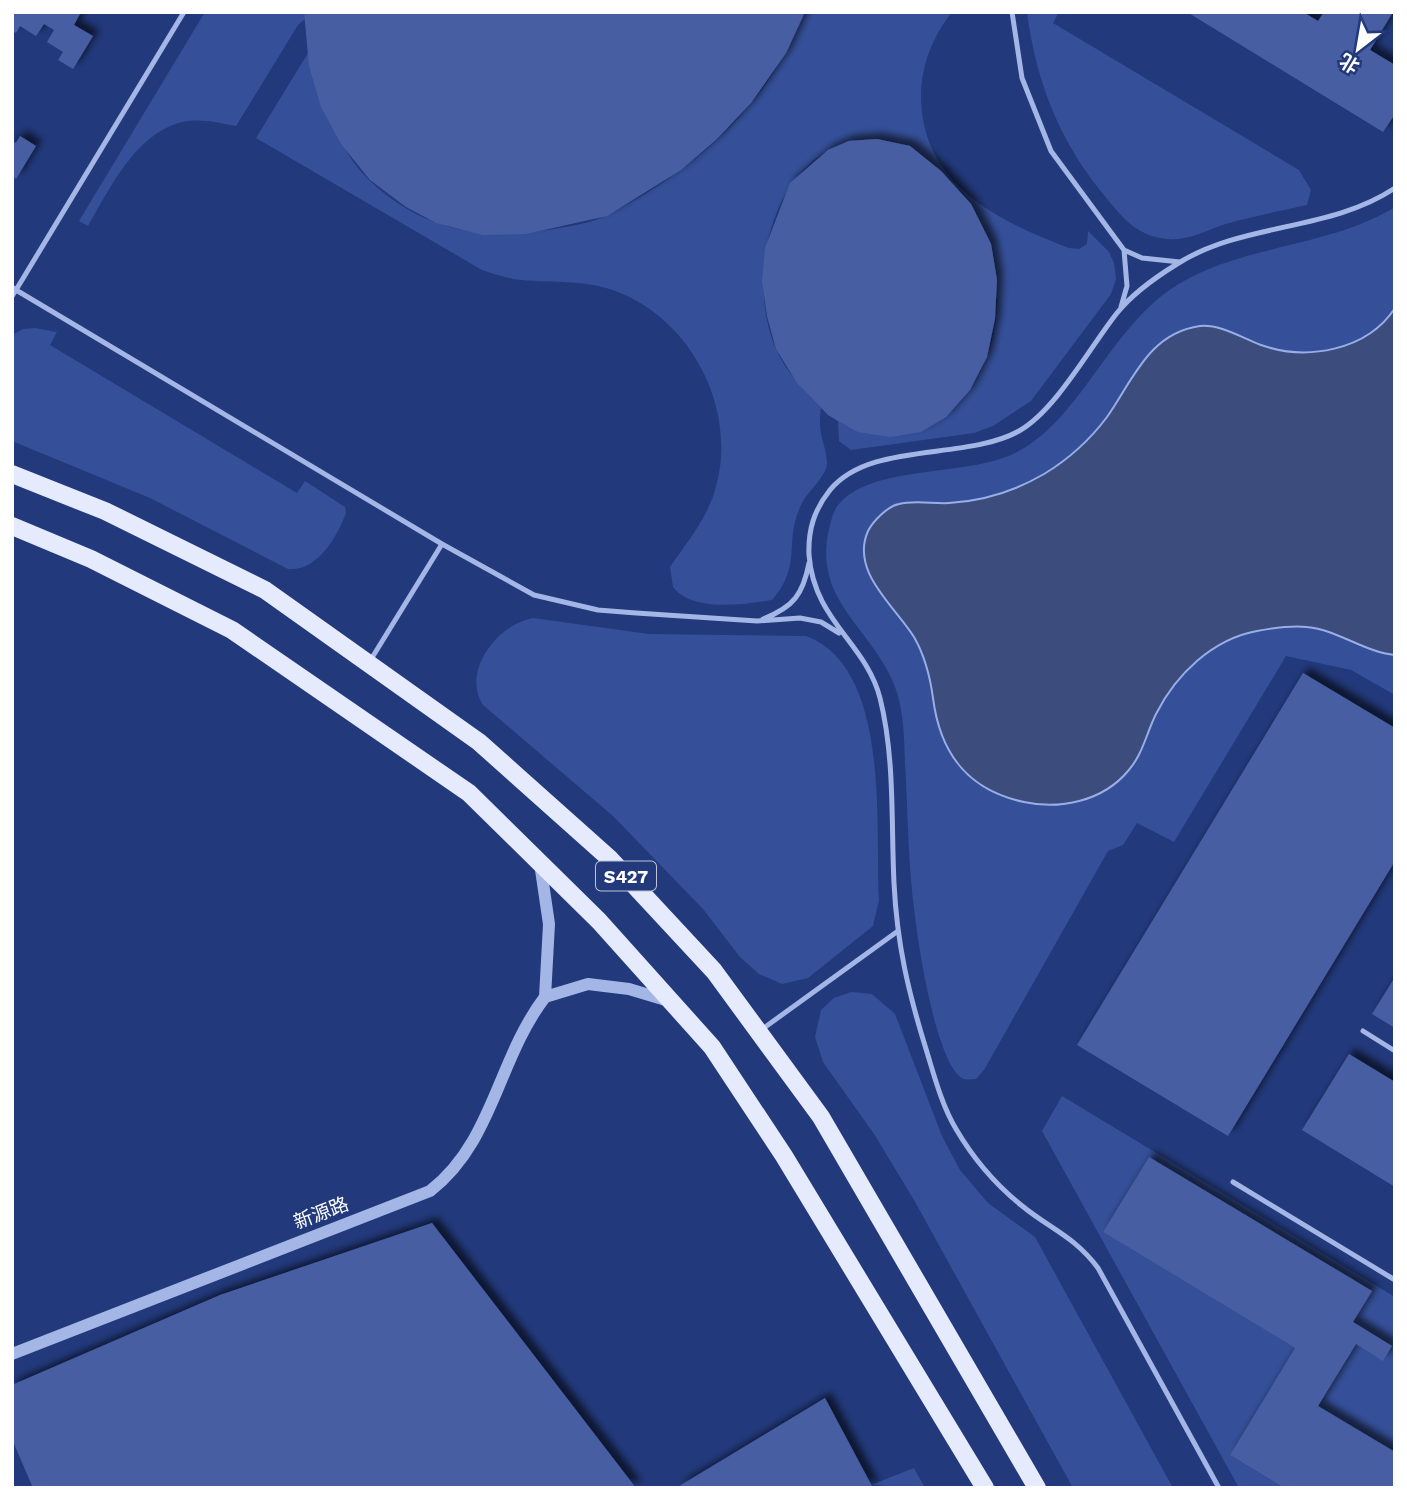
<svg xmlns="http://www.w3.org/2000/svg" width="1407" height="1500" viewBox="0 0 1407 1500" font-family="'Work Sans','Noto Sans SC',sans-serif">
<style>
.green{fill:#355099}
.water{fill:#3b4c7d;stroke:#98aee6;stroke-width:2}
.building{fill:#465fa2;filter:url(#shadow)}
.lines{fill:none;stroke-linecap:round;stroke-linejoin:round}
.service{stroke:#a4b6e5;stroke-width:5}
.tertiary{stroke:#a4b6e5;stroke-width:12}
.primary{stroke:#e5eafd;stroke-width:18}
.labels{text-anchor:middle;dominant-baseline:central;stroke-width:5;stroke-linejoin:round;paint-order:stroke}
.shield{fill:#22397b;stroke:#bdc4d7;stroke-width:2}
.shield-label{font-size:18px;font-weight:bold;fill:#fff}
.street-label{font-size:19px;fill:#fff;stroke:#22397b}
</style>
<defs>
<filter id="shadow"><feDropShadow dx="6" dy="-6" stdDeviation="3.5" flood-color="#0009"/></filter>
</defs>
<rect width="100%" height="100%" fill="#22397b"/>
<path class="green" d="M205 12H304L305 19 298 25 236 126C221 123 203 119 187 121 137 130 111 187 88 226L79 221Z
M805 12H952C933 36 921 65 921 97 922 185 997 220 1069 248L1079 249 1087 244 1088 231 1109 252 1114 263 1116 279 1111 294 1031 401 993 426 974 433 851 450 839 441 838 421C934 473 1007 373 996 281 994 263 980 222 971 206 967 197 957 189 951 182 936 165 917 148 895 143 783 118 740 266 776 349 786 372 804 390 821 408 817 435 825 440 827 462 828 475 808 491 802 503 782 543 804 563 772 600 743 605 692 612 673 587L670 567C685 545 702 525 712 499 742 420 697 323 618 292 583 278 549 284 513 279 503 277 492 273 482 270L256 138 308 53C324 97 335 148 370 181 423 231 483 241 553 229 571 226 593 223 609 214 662 187 713 150 751 103 774 76 790 45 805 12Z
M1027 12H1059L1053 23 1299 170 1311 190 1307 205C1281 211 1254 216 1229 223 1208 229 1190 241 1168 239 1140 237 1125 221 1108 200 1061 145 1036 83 1027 12Z
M1395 207V695L1351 670 1286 656 1174 842 1137 823 1123 845 1108 851 984 1070 976 1079C974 1079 966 1080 964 1079 937 1069 918 944 915 916 908 866 908 814 905 763 904 738 904 710 895 687 874 630 815 603 828 534 830 525 833 510 839 504 874 464 967 477 1015 453 1077 423 1108 334 1168 291 1235 244 1327 249 1395 207Z
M35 328 57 332 50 345 297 493 305 481 345 507 346 513C337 537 317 572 288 569L150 498 12 441V335L23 329Z
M533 618 649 634 806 636C891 667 875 826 879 900L873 926 808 978 782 984 759 974 740 957 703 909 613 816 483 705C461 671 498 624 533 618Z
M851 992 872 994 895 1014 942 1136 960 1170 988 1203 1035 1237 1173 1488H1073L914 1200 874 1134 823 1062 815 1037 821 1010 834 998Z
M1062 1096 1395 1297V1452L1318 1406 1356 1344 1383 1360 1392 1346 1353 1322 1371 1291 1149 1157 1103 1232 1295 1348 1230 1455 1284 1488H1239L1042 1131Z
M914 1468 925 1488 871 1485Z"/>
<path class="water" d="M1395 308V655C1364 652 1338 630 1307 627 1291 625 1273 628 1257 631 1213 639 1176 674 1156 714 1146 734 1143 754 1128 771 1103 801 1060 810 1024 802 967 790 940 753 933 698 930 676 925 656 914 637 895 606 850 572 868 531 873 521 888 506 899 504 914 500 934 504 949 503 983 501 1015 491 1044 474 1069 459 1089 441 1107 417 1133 380 1149 333 1200 326 1220 324 1242 338 1261 345 1306 361 1367 351 1395 308Z"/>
<path class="building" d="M12 12H81L74 25 93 36 73 69 58 60 63 52 47 42 54 30 44 24 36 36 20 26 16 33 12 30Z
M304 12H805L786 53 751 103 717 139 681 170 607 216 526 234 483 235 436 223 406 207 370 180 341 144 321 107 309 66Z
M1187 12H1303L1318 21 1324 12H1393L1370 50 1395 65V114L1383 132Z
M20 136 36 146 16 179 12 176V141L16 143Z
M877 139 910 146 941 171 971 204 991 244 997 280 995 319 987 357 970 390 946 417 921 432 890 437 858 432 838 421 828 415 797 383 776 349 767 316 762 281 765 248 790 183 828 150 849 141Z
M1303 673 1395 728V861L1228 1136 1077 1045Z
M1395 977V1028L1372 1014Z
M1349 1054 1395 1082V1187L1302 1130Z
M1149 1157 1372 1291 1353 1322 1392 1346 1383 1361 1356 1344 1318 1406 1395 1452V1488H1284L1230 1455 1295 1348 1103 1232Z
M432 1223 636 1488H33L12 1439V1385L220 1295Z
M825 1398 873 1488H676Z"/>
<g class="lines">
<path class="service" d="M184 12 16 290 442 544 534 595 598 610 636 613 757 621 800 618 821 622 839 633
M1012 12 1022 78 1051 151 1124 250 1127 286 1121 307
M1124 250 1142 258 1180 262
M12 287 16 290 12 296
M763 619C794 607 803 594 809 563
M370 661 442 544
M761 1030 898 931
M1363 1031 1395 1051
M1233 1182 1395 1280
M1219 1488 1098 1268C1074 1236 1050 1229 1021 1205 995 1184 973 1158 956 1129 942 1106 934 1075 926 1049 908 991 897 944 894 883 891 821 895 758 880 698 866 643 814 621 809 555 808 530 814 510 830 490 870 441 965 461 1019 431 1056 410 1090 347 1117 313 1132 294 1156 277 1177 264 1243 222 1329 232 1395 188"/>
<path class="tertiary" d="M540 863 549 924 545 997 588 984 629 989 669 1001
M12 1354 430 1191C494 1141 497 1060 545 997"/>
<path class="primary" d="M12 474 105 511 265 590 479 742 609 858 714 971 821 1117 1037 1488
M12 526 91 559 232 630 469 793 599 921 712 1047 784 1156 985 1488"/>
</g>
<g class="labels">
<rect class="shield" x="596" y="861.5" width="60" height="29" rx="5"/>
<g class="shield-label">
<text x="626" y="876">S427</text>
</g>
<g class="street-label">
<text transform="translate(321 1213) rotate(-21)">新源路</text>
</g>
</g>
<rect width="1407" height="1500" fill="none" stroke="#ffffff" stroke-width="28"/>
<g transform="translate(1358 49) rotate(211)" stroke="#22397b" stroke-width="5" paint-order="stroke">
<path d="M0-5L12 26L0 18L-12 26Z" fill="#ffffff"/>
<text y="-10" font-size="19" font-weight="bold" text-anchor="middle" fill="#ffffff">北</text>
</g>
</svg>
